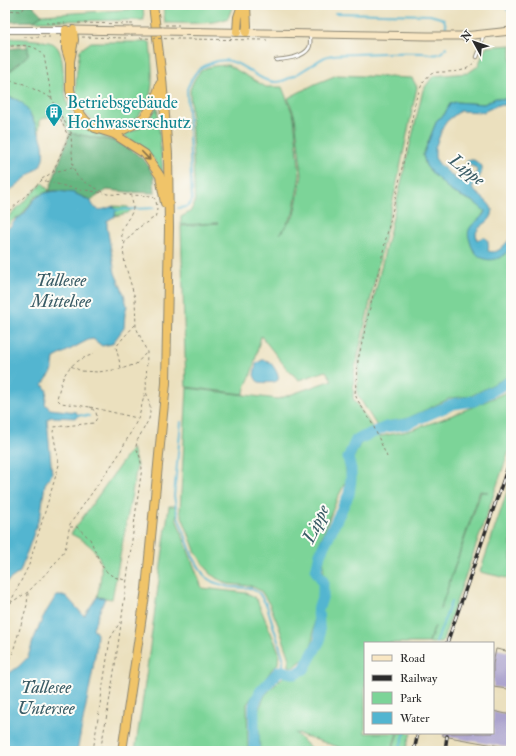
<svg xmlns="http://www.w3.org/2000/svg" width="516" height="756" viewBox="0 0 516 756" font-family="'IM FELL Double Pica',serif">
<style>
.green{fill:#7cd498;stroke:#548062;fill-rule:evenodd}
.forest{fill:#65b680;stroke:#487056}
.water{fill:#52b5d0;stroke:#3e707e}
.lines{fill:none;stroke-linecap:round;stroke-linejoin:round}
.stream{stroke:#52b5d0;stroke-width:2}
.river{stroke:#52b5d0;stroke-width:11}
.building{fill:#aba3cd}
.service-casing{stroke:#8b8674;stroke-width:4.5}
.tertiary-casing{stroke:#8b8674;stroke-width:8}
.secondary-casing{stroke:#8b8674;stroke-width:9}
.trunk-casing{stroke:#8b8674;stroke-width:10}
.path{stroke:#8b8674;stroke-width:1;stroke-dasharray:3 3;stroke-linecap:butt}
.service{stroke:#fff;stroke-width:2.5}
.tertiary{stroke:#fff;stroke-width:6}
.secondary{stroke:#f9e7c3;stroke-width:7}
.trunk{stroke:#f0c469;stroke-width:8}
.rail-casing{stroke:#2b2b2b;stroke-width:3.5}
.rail{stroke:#fdfcf7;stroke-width:2;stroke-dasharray:6;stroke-linecap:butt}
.secondary-bridge-casing{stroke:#8b8674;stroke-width:9;stroke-linecap:butt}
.path-bridge{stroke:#8b8674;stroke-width:1;stroke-dasharray:3 3;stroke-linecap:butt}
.secondary-bridge{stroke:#f9e7c3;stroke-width:7}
.oneway{stroke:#847047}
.labels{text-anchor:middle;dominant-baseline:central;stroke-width:4;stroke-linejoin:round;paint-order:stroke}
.culture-label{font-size:17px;fill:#0d838f;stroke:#fdfcf7;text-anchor:start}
.water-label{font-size:18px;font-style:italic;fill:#395b65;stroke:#fdfcf7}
</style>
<rect width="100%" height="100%" fill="#fdfcf7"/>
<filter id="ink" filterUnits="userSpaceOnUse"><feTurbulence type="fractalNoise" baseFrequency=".025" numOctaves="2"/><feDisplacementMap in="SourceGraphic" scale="8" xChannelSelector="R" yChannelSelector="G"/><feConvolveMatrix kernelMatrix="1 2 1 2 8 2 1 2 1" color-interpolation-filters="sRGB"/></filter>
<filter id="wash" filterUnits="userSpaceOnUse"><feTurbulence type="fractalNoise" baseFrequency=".012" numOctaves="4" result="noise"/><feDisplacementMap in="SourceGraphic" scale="16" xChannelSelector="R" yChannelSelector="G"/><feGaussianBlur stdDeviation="0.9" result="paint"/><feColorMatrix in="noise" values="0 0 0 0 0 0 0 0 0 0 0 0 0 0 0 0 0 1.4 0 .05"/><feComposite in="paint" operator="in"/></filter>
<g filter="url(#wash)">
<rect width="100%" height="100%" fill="#ebe0be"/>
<path class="green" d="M137 5H143L144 20 34 21 42 15 137 9Z
M163 5H233L228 18C214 25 182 23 165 23Z
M5 38C14 38 48 40 54 44 70 55 56 101 78 121 89 131 103 136 116 141L70 133 59 112 40 120 39 133C33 118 24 96 5 97V74L13 69 28 55 27 43 5 46Z
M91 42H150C151 61 155 80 149 99 146 109 135 121 125 125 122 126 118 125 116 125 99 126 80 116 77 98 74 82 78 65 80 50Z
M511 45V100L496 98 484 104 456 102 450 104 444 115 437 120 423 155 426 166 435 176 452 192 474 202 483 208 485 211 469 236 474 252 500 258 511 248V375L471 396 451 398 406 419 386 422 378 428 357 394 359 361 423 90 433 76 468 73 478 66 486 47Z
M228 65 266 87H282L294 117 300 175 293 214 280 234 294 215 302 175 295 117 288 98 315 84 337 75 412 78 417 87 398 178 354 373 353 398 374 430 354 439 344 457 347 479 337 499 316 552 312 571 319 582V595L314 609 313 640 307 656 294 667 289 666V656L279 627 270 605 261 591 251 586 228 584 216 578 210 573 196 553 180 511 187 388 278 399 332 380 326 371 299 380 288 370 261 336C258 347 256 359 252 371 250 379 244 386 244 394L186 387 181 226 218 223 181 225V217L190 212 195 203 190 90C198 67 206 66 228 65Z
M157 104 163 174 153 158 122 134C142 129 150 123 157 104Z
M43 183 49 191 35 197 21 216 15 218 5 228V220Z
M113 206 128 207 131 210 128 213 115 216 116 210Z
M511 390V445L442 643H429L435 626 428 643H365V733H397L391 751H351L295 733 314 751H260L258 711 265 695 284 676H294L304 671 313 661 322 642 321 610 327 581 323 570 324 556 347 503 355 469 353 459 360 444 376 434 378 437C389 434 401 433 411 430 445 419 478 405 511 390ZM480 491 488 492H481L440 610Z
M132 448 137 466 112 599 97 597C99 587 102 575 101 565 99 549 83 540 71 534Z
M511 480V579L480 572Z
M169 506H175L177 514 176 518 202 588 246 593 253 596 257 600 279 652 278 664 273 668 247 704 248 751H135L142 705Z
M398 733H411L405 751H392Z"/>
<path class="forest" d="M5 5H32L42 15 34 21 5 22Z
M28 47V55L12 69 5 74V49Z
M70 133 117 142 132 150 146 162 154 176 155 193 128 192 107 190 91 200C77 194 65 190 49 191Z"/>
<path class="water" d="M5 97C11 97 17 99 22 103 28 107 42 137 43 145 44 153 44 159 40 166L5 195Z
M496 98 511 100V108L505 105H498L483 112 460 111 447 121 443 127 435 148V158L440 165 457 180 468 182C471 177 475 176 477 172L476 168 466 163 468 160H474L482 166C483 176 476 180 472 188 478 197 501 206 489 220 484 225 479 226 476 233L477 241 483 237C489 239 489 245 488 251 499 255 504 244 511 238V248C507 251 503 257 499 258 486 263 476 257 471 245 470 240 467 235 469 230 472 222 483 219 485 211L474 202 452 192 435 176 426 166 423 155 437 120 444 115 450 104 455 102 484 104Z
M58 191 74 193 91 201C95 213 103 210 113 206L116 210 115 216 107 221V227L115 273 124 294 127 306 125 313 124 328 112 344 102 346 93 339 88 340 54 358 52 372 43 384 47 391 45 404 50 409 76 412 79 415 76 418 52 417 47 419 52 474 45 484 41 513 20 572 5 583V230L11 226 16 219C26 216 29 204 36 198 42 193 51 191 58 191Z
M262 360C264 360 266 360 268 361 272 363 280 375 278 380 276 383 263 383 259 382 256 381 255 377 254 375L256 364Z
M56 596H66L84 616 97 597 105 598 93 628 97 634 96 649 92 675 77 751H5V676L18 667 28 657 33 641 43 617Z"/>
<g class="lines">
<path class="stream" d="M335 13 430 15 444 19 446 27
M178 208C185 207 189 208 192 200L187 89C193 75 196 69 211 63 238 51 254 82 276 82 289 82 313 63 325 57 331 54 348 54 355 54 377 53 401 52 423 53 428 53 433 56 438 54 442 53 444 50 447 47
M116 210 154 208
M79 415 89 416
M181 422 174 496 177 513 193 557 205 577 213 582 229 587 250 588 259 593 267 606 283 657V671
M436 643 451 602
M398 751 405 733"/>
<path class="river" d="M510 5 511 7
M254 751V705L260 692 279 671H283L295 674 304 669 320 640 318 610 323 595V581L316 571 320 554 349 494 351 479V469L348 458 356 440 386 427 407 424 453 404 474 401 511 381"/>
</g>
<g id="blocks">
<path class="building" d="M496 649 511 652V673L508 689 493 687V664Z
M493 711 511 715V748L443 736V733H493Z"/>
</g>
</g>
<g filter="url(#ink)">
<use href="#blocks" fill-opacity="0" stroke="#8b8674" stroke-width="1"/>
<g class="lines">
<g class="service-casing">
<path id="service" d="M477 57 481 47 483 35
M276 60C285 59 303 58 309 48 311 45 310 39 310 35"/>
</g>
<g class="tertiary-casing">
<path id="tertiary" d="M5 30H70"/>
</g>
<g class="secondary-casing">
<path id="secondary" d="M73 30 131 31
M162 31 427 36H464L511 31"/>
</g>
<g class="trunk-casing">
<path id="trunk" d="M66 30V49L70 62V90L75 107 86 121 95 128 114 134 145 154 160 176 165 203
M237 32 238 17 242 5
M246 32 247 26 246 5
M70 61 74 40 73 30
M114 134C144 121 151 116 160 84
M122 751 146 589 166 383 169 228 168 154 162 78 153 5"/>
</g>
<path class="path" d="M5 10 22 11 26 5
M46 23H65
M78 23 130 24
M24 37H50
M82 37 126 38
M181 39 267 40
M5 47C19 45 36 43 44 56L52 99 67 134 71 135 73 167 77 176 84 182 107 194 152 196C158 200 158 211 155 217L138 228 125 242 123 250 125 264 135 298 136 327 147 352 146 391 150 406V413L149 419 137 441 136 447 140 457 142 468C128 562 119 658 100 751
M5 85 12 81 24 84 51 98
M58 111 71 132V134
M53 172 69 135
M42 179 53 172 72 168
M5 215 42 180 72 188 104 193
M124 242 122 240C122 236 121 230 123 227 131 212 137 213 130 194
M71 366 81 371 98 372 121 369 136 364 147 352
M121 368 116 347 123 338 136 324
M90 407 137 418
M387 457 373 425 357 399 355 394 358 360 400 178 416 99 423 82 431 73C447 70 465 76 475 61
M70 527H77L90 539 101 565 108 573 114 577 125 580
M10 603 29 565 59 465 53 432 54 427 94 423 97 418 96 412 90 407 61 403 57 399C63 372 68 363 94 354
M5 606 28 592 53 566 64 551 66 546 70 524 118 456 139 417 145 392
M5 663 11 658 27 605 28 593
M93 751 110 639 120 622"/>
<use href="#service" class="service"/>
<use href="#tertiary" class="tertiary"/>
<use href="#secondary" class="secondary"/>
<use href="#trunk" class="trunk"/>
<g class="rail-casing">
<path id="rail" d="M447 643 511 458
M414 751 418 733
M445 751 447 736"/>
</g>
<use href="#rail" class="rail"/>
<g class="secondary-bridge-casing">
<path id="secondary-bridge" d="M131 31H162"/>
</g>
<path class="path-bridge" d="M130 24H136
M165 25H179
M140 38 181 39"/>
<use href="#secondary-bridge" class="secondary-bridge"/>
</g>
<defs><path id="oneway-shaft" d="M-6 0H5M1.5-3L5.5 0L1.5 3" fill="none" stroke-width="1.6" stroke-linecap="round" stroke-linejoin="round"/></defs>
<use class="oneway" href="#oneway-shaft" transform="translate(146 156) rotate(46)"/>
</g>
<defs>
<g id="building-pin" transform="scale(0.9)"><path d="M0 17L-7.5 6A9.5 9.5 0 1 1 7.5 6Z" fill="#0f9aa8" stroke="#fdfcf7"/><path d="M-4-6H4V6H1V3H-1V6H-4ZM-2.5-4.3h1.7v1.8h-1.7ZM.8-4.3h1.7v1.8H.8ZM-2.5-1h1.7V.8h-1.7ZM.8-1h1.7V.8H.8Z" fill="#fff"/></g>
</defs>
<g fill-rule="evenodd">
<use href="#building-pin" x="54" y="112"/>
</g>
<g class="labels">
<g class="culture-label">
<text x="67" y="102">Betriebsgebäude<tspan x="67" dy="20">Hochwasserschutz</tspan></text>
</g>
<g class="water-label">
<text transform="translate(467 170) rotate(38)">Lippe</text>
<text x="61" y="280">Tallesee<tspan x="61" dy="21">Mittelsee</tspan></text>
<text transform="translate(316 524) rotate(-65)">Lippe</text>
<text x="46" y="687">Tallesee<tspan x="46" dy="21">Untersee</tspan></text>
</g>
</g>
<rect width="516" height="756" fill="none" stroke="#fdfcf7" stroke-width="20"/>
<rect x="364" y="642" width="130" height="92" fill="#fdfcf7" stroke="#a9a8a5"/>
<rect x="372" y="655" width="20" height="6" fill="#f9e7c3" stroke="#a9a8a5"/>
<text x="400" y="662" font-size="12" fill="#2b2b2b">Road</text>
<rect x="372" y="675" width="20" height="6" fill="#2b2b2b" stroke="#a9a8a5"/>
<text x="400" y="682" font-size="12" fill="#2b2b2b">Railway</text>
<rect x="372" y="692" width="20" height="12" fill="#7cd498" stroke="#a9a8a5"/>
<text x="400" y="702" font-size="12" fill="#2b2b2b">Park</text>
<rect x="372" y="712" width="20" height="12" fill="#52b5d0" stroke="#a9a8a5"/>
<text x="400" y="722" font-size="12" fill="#2b2b2b">Water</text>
<g transform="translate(474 42) rotate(310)" stroke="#fdfcf7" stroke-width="3" paint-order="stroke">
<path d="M0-3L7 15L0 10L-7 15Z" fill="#2b2b2b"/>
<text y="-6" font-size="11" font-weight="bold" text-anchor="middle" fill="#2b2b2b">N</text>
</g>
</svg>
